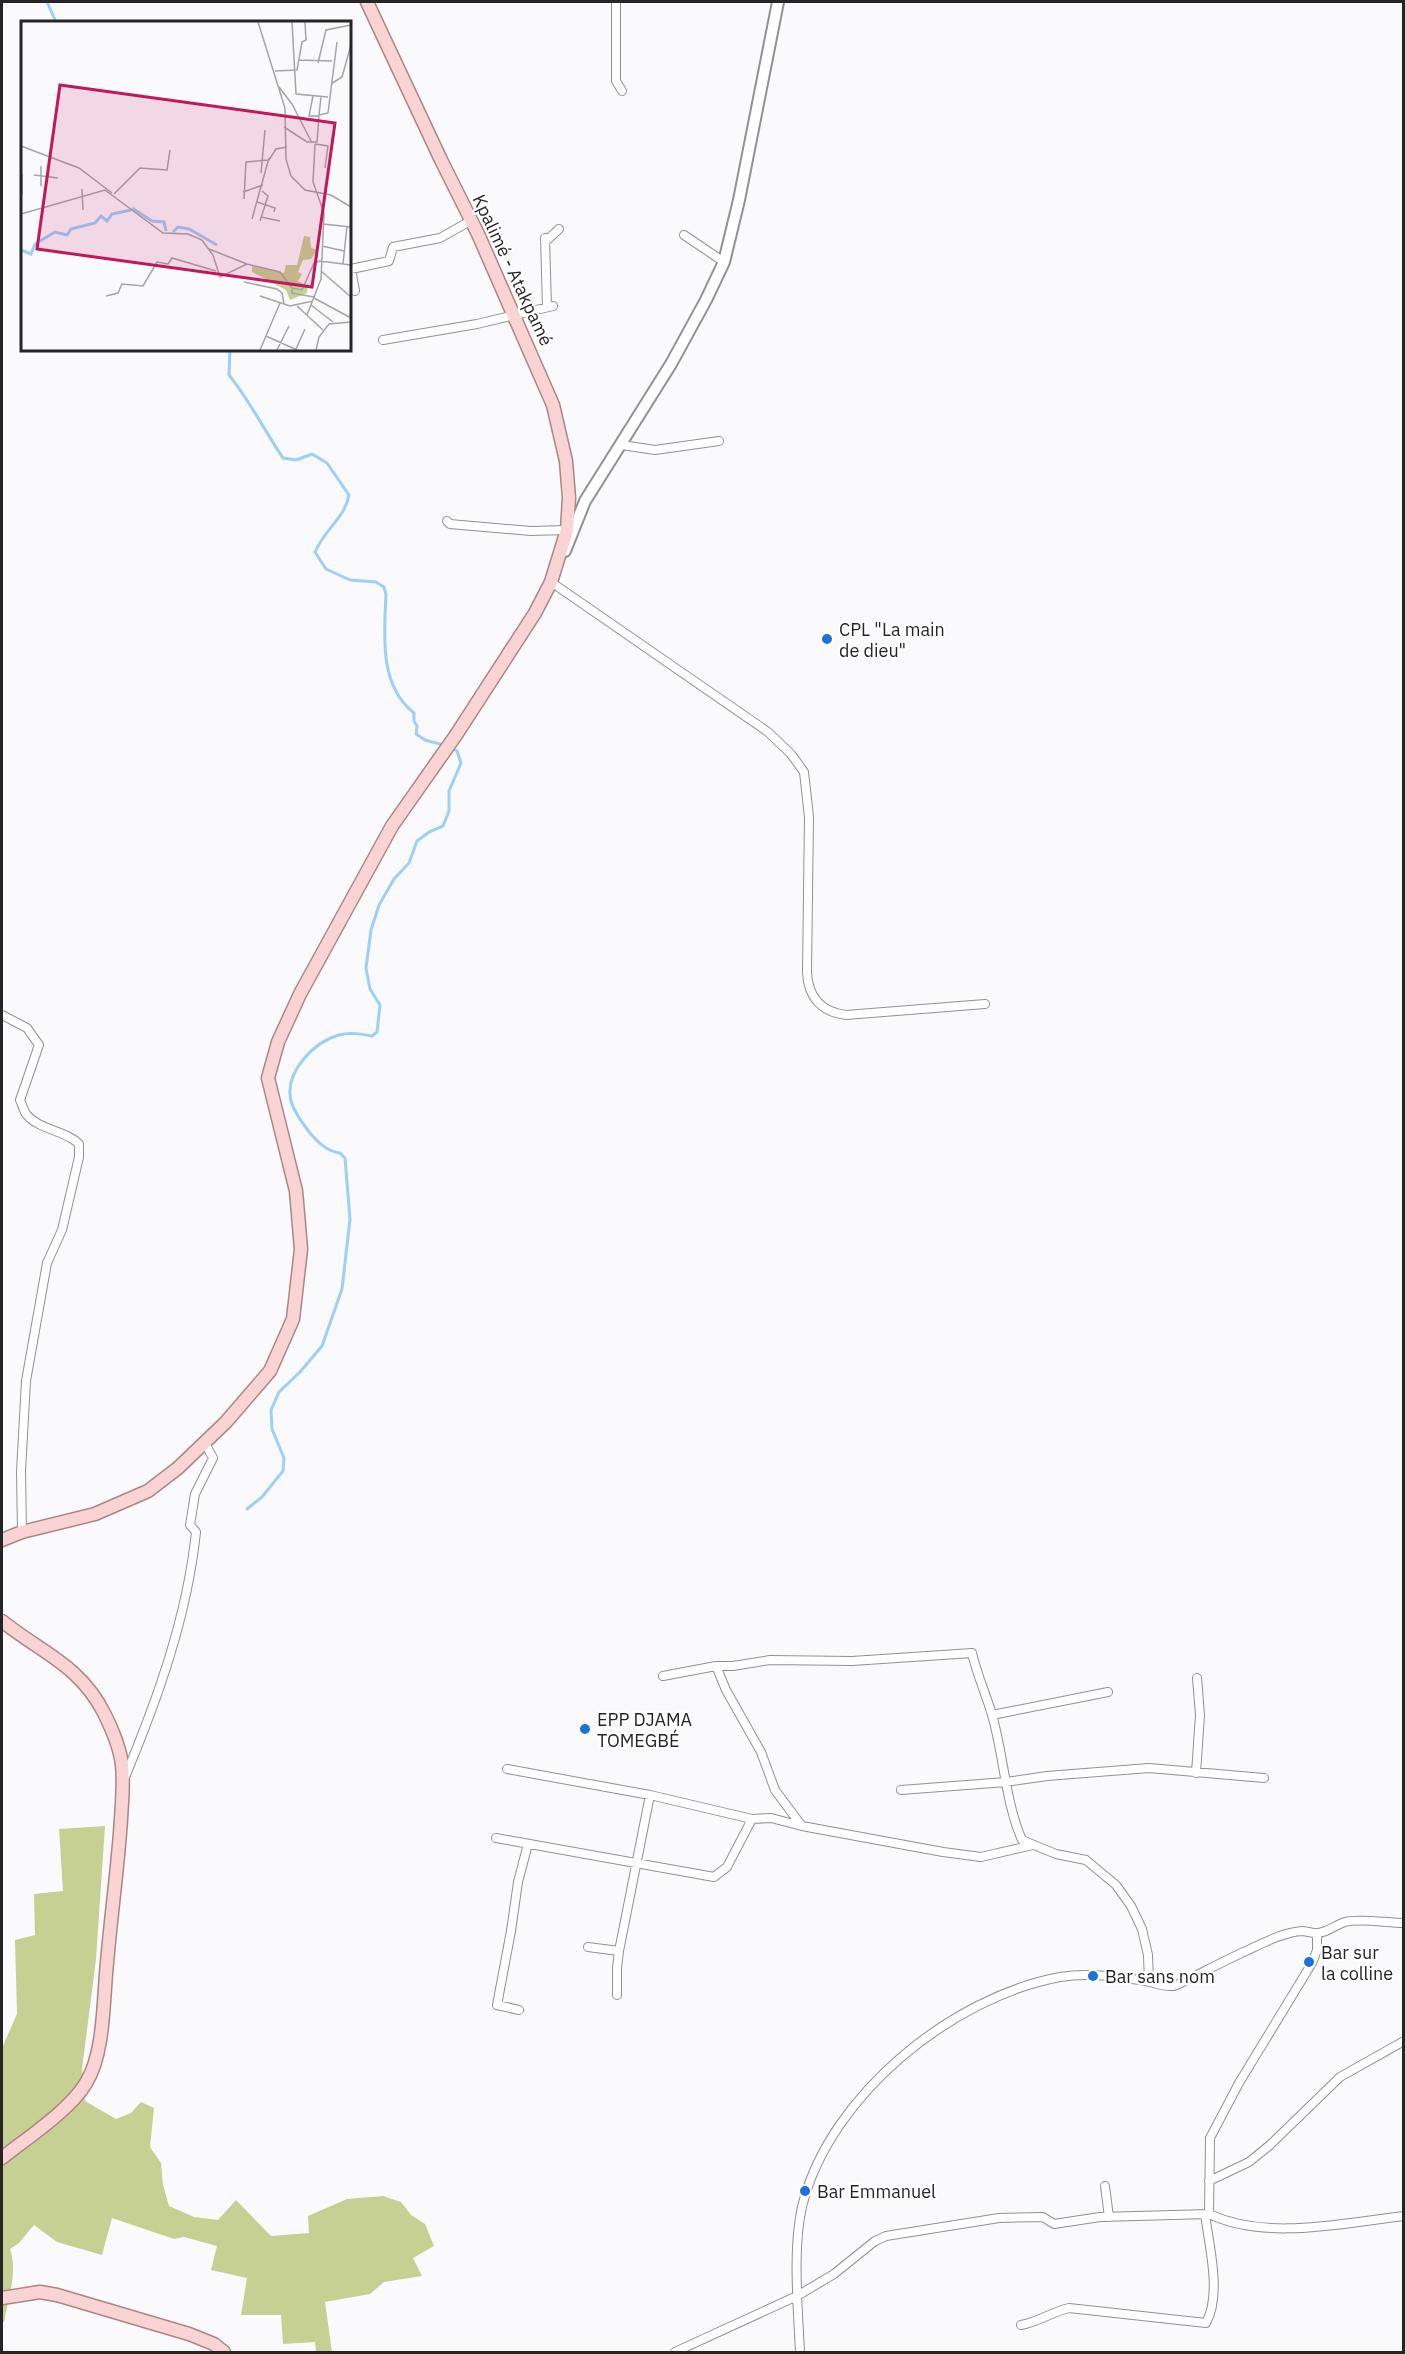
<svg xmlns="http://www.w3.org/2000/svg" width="1405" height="2354" viewBox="0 0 1405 2354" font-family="'IBM Plex Sans',sans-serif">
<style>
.forest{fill:#c6d093}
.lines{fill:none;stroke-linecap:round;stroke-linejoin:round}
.stream{stroke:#9cd0fa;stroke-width:3}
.street-casing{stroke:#919193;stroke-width:10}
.secondary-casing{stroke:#919193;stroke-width:14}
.primary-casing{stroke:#ad8585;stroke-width:15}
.street{stroke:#fff;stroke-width:8}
.secondary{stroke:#fff;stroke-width:10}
.primary{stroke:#fad4d4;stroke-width:12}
.poi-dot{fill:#1c72dc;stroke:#fff;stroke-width:2}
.labels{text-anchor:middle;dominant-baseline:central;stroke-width:4.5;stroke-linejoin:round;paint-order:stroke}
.street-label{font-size:18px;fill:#252525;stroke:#fff}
.poi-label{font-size:18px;fill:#252525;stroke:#fff;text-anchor:start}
.inset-river{fill:none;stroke:#9cd0fa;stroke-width:3}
.inset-road{fill:none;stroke:#a5a5a6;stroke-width:1.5}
.view{fill:#c2185b;fill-opacity:0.15;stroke:#c2185b;stroke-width:3}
.inset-edge{fill:none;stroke:#252525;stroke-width:3}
</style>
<rect width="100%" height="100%" fill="#fafafc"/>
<path class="forest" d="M105 1826 96 1959 82 2069 85 2101 116 2119 131 2113 141 2102 154 2108 150 2147 161 2163 163 2185 169 2206 194 2217 218 2220 236 2200 271 2236 309 2233 308 2216 347 2199 383 2196 401 2202 411 2215 425 2224 434 2246 413 2258 422 2276 384 2282 370 2294 325 2302 332 2352H316L315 2342 283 2344 281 2315H241L247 2278 211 2270 217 2246 184 2237 174 2239 112 2218 102 2255 57 2242 34 2225 19 2243 10 2249C18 2272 8 2299 4 2322L2 2323V2048L17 2014 15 1940 35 1935 34 1894 63 1891 59 1829Z"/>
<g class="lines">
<path class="stream" d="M47 2 56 22
M230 350 229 375C250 401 264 430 283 458L296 460 312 454 327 463 349 495C345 518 324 530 315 552L326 569 350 580 376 582 384 587 386 595C384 635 379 686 414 713V721L417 726 416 734 425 740 443 745
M247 1509 262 1497 283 1471 284 1458 272 1429 271 1410 279 1392 300 1372 322 1346 342 1289 350 1219 345 1158 340 1153C326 1151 319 1143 310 1133 303 1124 294 1112 291 1101 284 1072 314 1042 339 1035 350 1032 361 1034 372 1036L377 1032 380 1005 370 989 366 968 371 930 379 905 394 879 409 863 417 841 429 832 443 826 449 811V791L461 763 457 751 452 748"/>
<g class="street-casing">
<path id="street" d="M616 2V81L622 91
M684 235 724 262
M545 238 547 307
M545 242 559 229
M355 291 351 269 389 261 393 247 440 238 472 220
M383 340 477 324 553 306
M622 445 655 450 719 441
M447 521 450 524 531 531 567 530
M551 582 768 732 791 754 804 772 809 817 807 972C808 997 821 1012 846 1015L985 1004
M2 1015 27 1028 39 1045 20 1100C22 1104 24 1111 26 1114 39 1130 65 1130 79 1144V1157L62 1230 47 1263 26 1381 21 1471 22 1532
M716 1666 726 1690 761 1752 775 1790 801 1825
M663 1676 716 1666H733L770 1660 852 1661 972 1653C977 1675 986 1694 992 1715 1004 1756 1005 1801 1022 1840L1056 1854 1086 1860 1116 1885 1131 1906 1142 1929 1148 1955 1149 1982
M992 1715 1108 1692
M507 1769 650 1795 752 1819 771 1818 802 1826 943 1852 981 1857 1033 1845
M1196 1773 1200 1715 1197 1678
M125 1777C158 1698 187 1617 196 1532L190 1525 195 1494 213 1458 205 1443
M901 1790 1006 1782 1047 1776 1149 1768 1264 1778
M496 1838 714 1877 727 1867 752 1819
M1317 1934V1950L1312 1963 1239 2083 1210 2138 1209 2214C1267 2241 1342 2223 1404 2216
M588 1947 619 1951 650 1795
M617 1995V1968L619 1951
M519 2010 497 2005 511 1931 518 1882 528 1844
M1209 2181 1249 2162 1270 2145 1340 2077 1404 2041
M1105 2186 1109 2217
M1021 2325C1038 2322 1052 2312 1069 2308L1206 2323C1222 2294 1209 2246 1205 2214
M675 2352 797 2296 834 2274 875 2241 886 2236 999 2218 1043 2217 1054 2224 1100 2217 1209 2214
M800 2352C798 2309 792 2245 803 2203 831 2095 952 1997 1060 1977 1089 1972 1118 1977 1146 1981 1155 1983 1164 1987 1173 1986 1179 1985 1187 1979 1193 1977 1211 1968 1228 1959 1246 1951 1263 1943 1284 1932 1302 1931 1306 1931 1311 1933 1315 1933 1325 1934 1335 1925 1345 1922 1360 1918 1387 1923 1404 1923"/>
</g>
<g class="secondary-casing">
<path id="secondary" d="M565 551 585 501 671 364 706 300 724 262 739 200 778 2"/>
</g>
<g class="primary-casing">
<path id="primary" d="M2 1540 22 1532 95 1514 148 1491 178 1468 226 1422 270 1371 293 1319 301 1249 296 1191 268 1078 278 1042 300 994 392 826 456 735 535 613 551 582 567 530 569 498 566 461 553 405 478 234 441 160 367 2
M2 1621C40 1652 80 1665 104 1713 112 1729 120 1747 122 1765 124 1783 122 1801 121 1819 118 1867 111 1915 107 1963 103 1999 105 2052 86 2083 70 2110 27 2138 2 2158
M2 2298 40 2292 57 2295 189 2334 214 2344 224 2352"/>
</g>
<use href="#street" class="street"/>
<use href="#secondary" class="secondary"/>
<use href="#primary" class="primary"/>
</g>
<g class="poi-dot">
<circle cx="827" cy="639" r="6"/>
<circle cx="585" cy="1729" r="6"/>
<circle cx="1309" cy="1962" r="6"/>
<circle cx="1093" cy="1976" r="6"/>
<circle cx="805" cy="2191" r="6"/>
</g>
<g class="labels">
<g class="street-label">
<text transform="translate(513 270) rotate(65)">Kpalimé - Atakpamé</text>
</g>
<g class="poi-label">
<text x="839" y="629">CPL "La main<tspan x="839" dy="21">de dieu"</tspan></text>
<text x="597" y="1719">EPP DJAMA<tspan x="597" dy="21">TOMEGBÉ</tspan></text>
<text x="1321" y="1952">Bar sur<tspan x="1321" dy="21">la colline</tspan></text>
<text x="1105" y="1976">Bar sans nom</text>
<text x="817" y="2191">Bar Emmanuel</text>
</g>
</g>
<g transform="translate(21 21)">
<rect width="330" height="330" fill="#fafafc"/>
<path d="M283 215 289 216 290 227 297 229 290 238 282 239 277 251 281 253 277 260 287 265 286 272 269 279 265 269 231 251V245L263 252 265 244H276Z" fill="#c6d093"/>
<path class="inset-river" d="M111 187 131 200 143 201 145 210M152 211 157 206 168 208 196 224M0 229 10 233 14 223 34 211 46 214 50 208 74 202 80 195 86 200 91 193 110 189"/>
<path class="inset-road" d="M237 1 264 87 265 138 270 155 284 169 310 174 330 186M271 1 275 73 307 76M278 39 311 40M297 42 305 9 330 4M254 50 276 49 281 21 285 19 284 1M310 63 321 56 330 24M258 66 271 83 291 122M292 75 288 95H298M298 94 300 76M263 106 286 121H296L298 94 307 92 316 21M294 123 307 125 304 147M0 125 58 147 91 172M240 152 244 109M13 154 37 157M20 165V145M61 168 62 189M222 171 242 164M93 173 119 147 146 149 149 129M1 174V153M223 178 225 141 248 139 255 128 266 126M236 181 254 187 253 191M0 193 84 169 142 212 167 213 181 219 192 234 199 256 226 243 259 251 271 267 281 269 293 242 299 240M240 196 259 200M231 198 248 137M239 200 247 175 241 170M302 203 330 206M301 225 323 230M188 228 226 243M299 240 330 244M322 243 326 205M300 250 330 276M223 261 256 268 261 272 263 283M271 267V272L293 276M85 275 97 272 101 263 122 265 136 241 147 243 151 237 195 250M239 275 269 285 292 280M293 277 330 297M290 284 312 301M276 285 302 309M286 294 300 258 303 192 292 161 294 123M245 315 276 329M275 328 284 308M239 329 259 282M256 329 268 305M295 329 298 316 308 303 330 301"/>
<path class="view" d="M39 64 314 102 291 266 16 228Z"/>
<rect width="330" height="330" class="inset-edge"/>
</g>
<rect width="1405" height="2354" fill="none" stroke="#252525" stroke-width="6"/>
</svg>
